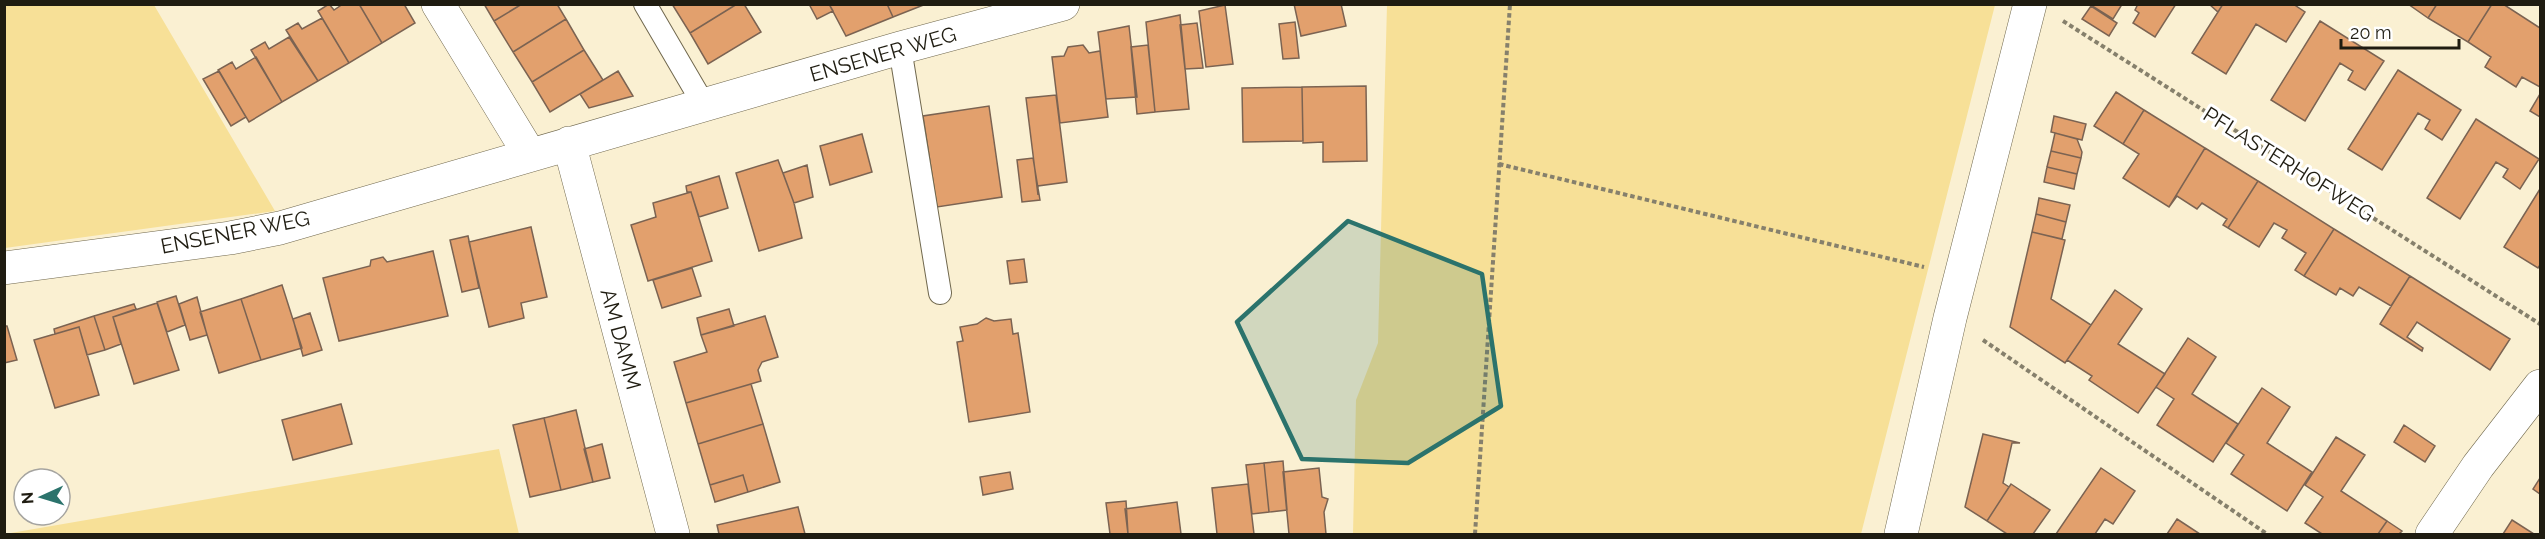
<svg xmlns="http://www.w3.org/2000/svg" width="2545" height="539" viewBox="0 0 2545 539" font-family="Raleway,sans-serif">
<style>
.green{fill:#f7e097}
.building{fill:#e2a06d;stroke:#7b6352;stroke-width:1.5}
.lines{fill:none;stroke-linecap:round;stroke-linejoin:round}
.service-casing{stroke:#70684e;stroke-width:24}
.minor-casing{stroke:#70684e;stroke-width:34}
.path{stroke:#86806c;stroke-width:4;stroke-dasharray:4.5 3;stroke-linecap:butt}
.service{stroke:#fff;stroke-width:22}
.minor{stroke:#fff;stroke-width:33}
.marked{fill:#2b736c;fill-opacity:0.2;stroke:#2b736c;stroke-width:4.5;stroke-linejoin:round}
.labels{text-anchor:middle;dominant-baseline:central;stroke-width:6;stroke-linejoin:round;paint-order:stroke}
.street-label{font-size:21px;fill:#1f1c11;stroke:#fff}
</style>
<rect width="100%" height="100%" fill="#faf0d2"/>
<path class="green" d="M4 5H154L275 211 5 248Z
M1387 5H1995L1861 534H1353L1356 400 1378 343Z
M499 449 519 534H5Z"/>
<path class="building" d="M329 4 334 10 343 4H359L382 43 349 63 318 11Z
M359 4H404L415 23 382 43Z
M484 4H522L494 21Z
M522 4H557L566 19 513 52 494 21Z
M672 4H737L690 33Z
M737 4H744L761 32 708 64 690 33Z
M809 4H829L833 11 817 19Z
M829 4H887L893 17 846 36Z
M887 4H926L893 17Z
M1294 4H1341L1346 26 1301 36Z
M2089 4H2118L2121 6 2113 19Z
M2138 4H2176L2155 37 2133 23 2139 13 2135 10Z
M2209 4H2223L2218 12Z
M2223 4H2293L2305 12 2286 42 2256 24 2226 74 2192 53Z
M2408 4H2437L2428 18Z
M2437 4H2492L2468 42 2428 18Z
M2492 4H2503L2540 28V87L2522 77 2516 87 2485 67 2491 57 2468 42Z
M1225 5 1233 64 1206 67 1199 11Z
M2091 6 2117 23 2109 36 2082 19Z
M1180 15 1189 109 1155 112 1146 22Z
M322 18 349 63 318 81 286 30 298 23 302 29Z
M566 19 584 50 532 82 513 52Z
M2320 21 2384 61 2365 90 2348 80 2353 71 2340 63 2305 121 2271 100Z
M1295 22 1299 58 1283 59 1279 24Z
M1197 23 1203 68 1185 69 1180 25Z
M1129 26 1137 97 1106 99 1098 32Z
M289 37 318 81 282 102 251 50 265 42 269 49Z
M1083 45 1089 53 1100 51 1108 117 1060 123 1052 57 1064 56 1068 47Z
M1148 45 1155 112 1137 114 1131 47Z
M584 50 603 80 550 112 532 82Z
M256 57 282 102 249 122 218 70 232 62 236 69Z
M2398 70 2461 110 2442 140 2425 129 2430 120 2418 113 2382 170 2348 149Z
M219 71 246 117 231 126 203 79Z
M618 71 633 96 589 108 580 94Z
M1366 86 1367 161 1323 162V142L1303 143 1302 87Z
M1302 87 1303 141 1243 142 1242 88Z
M2116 92 2144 110 2123 144 2094 126Z
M2540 94V117L2530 111Z
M1056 95 1067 182 1038 186V195L1026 98Z
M989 106 1002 197 937 207 923 116Z
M2144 110 2205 148 2169 207 2123 178 2139 154 2123 144Z
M2054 116 2086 124 2082 140 2051 132Z
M2476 119 2539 159 2520 189 2503 177 2508 169 2496 162 2460 219 2427 198Z
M2055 133 2077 139 2082 152 2081 158 2051 151Z
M862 134 872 172 830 185 820 146Z
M2205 148 2258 181 2228 228 2223 225 2227 219 2202 203 2197 209 2177 196 2169 207Z
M2051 151 2081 158 2077 174 2047 167Z
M1033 158 1040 200 1022 202 1017 160Z
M778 160 794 203 802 238 759 251 736 173Z
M807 165 813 197 794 203 783 173Z
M2047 167 2077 174 2074 189 2044 182Z
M719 176 728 208 699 217 691 192H687L686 186Z
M2258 181 2334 229 2304 276 2295 270 2306 253 2282 238 2287 230 2274 223 2259 247 2228 228Z
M2540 189V265L2538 268 2504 247Z
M691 192 712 261 648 281 631 225 656 217 653 203Z
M2039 198 2070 205 2066 222 2036 214Z
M2036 214 2066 222 2062 239 2032 232Z
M531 227 547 297 521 303 524 318 489 327 469 242Z
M2334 229 2410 276 2391 306 2359 287 2353 296 2340 288 2336 295 2304 276Z
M2032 232 2065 240 2051 299 2091 325 2065 363 2010 327Z
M468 236 479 288 462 292 450 240Z
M433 251 448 316 339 341 323 278 370 266 371 260 383 257 387 262Z
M1024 259 1027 282 1010 284 1007 261Z
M692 268 701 296 662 308 653 280Z
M2410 276 2510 339 2490 370 2417 322 2407 337 2423 348 2422 351 2380 324Z
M282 285 302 348 261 360 241 299Z
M2115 290 2142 309 2118 344 2165 374 2138 413 2089 380 2092 376 2067 360Z
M176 296 185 325 167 332 157 302Z
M197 297 207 335 190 340 179 304Z
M241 299 261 360 219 373 200 312Z
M157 303 179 370 134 384 113 317Z
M134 304 136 309 113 317 121 344 105 350 94 316Z
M729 309 734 326 701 335 697 318Z
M310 313 322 350 303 356 293 319Z
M94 316 105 350 87 355 79 327 55 334 54 329Z
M765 316 778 357 762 362 758 370 761 381 686 403 674 362 707 352 701 335Z
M986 318 994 321 1011 319 1013 334 1018 333 1030 412 969 422 957 342 963 341 960 327 977 324Z
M4 326H7L17 360 4 363Z
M79 327 99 395 55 408 34 340Z
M2188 338 2216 357 2192 394 2238 424 2213 462 2157 425 2174 399 2156 387Z
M751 384 763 424 698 444 686 403Z
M2262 388 2290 407 2267 443 2312 472 2287 511 2231 474 2244 455 2226 443Z
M341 404 352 444 293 460 282 420Z
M576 410 593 482 561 490 544 418Z
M544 418 561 490 530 497 513 425Z
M763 424 780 482 748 492 743 475 710 485 698 444Z
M2404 425 2435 446 2425 462 2394 442Z
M1983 434 2020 443H2012L2003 483 2009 487 1987 521 1965 507Z
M2336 437 2365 455 2341 491 2387 521 2378 534H2322L2305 523 2323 497 2305 485Z
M602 444 610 478 593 482 584 449Z
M1283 461 1287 510 1269 512 1264 463Z
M1264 463 1269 512 1252 514 1246 465Z
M1319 468 1322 497 1328 499 1324 512 1326 534H1289L1283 472Z
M2101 468 2135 491 2113 524 2105 519 2095 534H2056Z
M1010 472 1013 489 983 495 980 477Z
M743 475 748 492 715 502 710 485Z
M2540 478V494L2533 489Z
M1248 484 1254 534H1217L1212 488Z
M2011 484 2050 510 2033 534H2007L1987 521Z
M1126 501 1128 534H1110L1106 503Z
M1177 502 1181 534H1128L1125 509Z
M798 507 805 534H719L717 525Z
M2177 519 2200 534H2167Z
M2512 520 2534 534H2503Z
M2387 521 2402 531 2399 534H2378Z"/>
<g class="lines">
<g class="service-casing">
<path id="service" d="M645 4 704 105
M900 48 940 293"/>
</g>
<g class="minor-casing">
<path id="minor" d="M438 4 530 155
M569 143 673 534
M4 268 230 238 280 228 900 48 1063 4
M1901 534 1950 318 2030 4
M2432 534 2478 466 2540 386"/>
</g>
<path class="path" d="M2063 21 2540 324
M1499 164 1924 267
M1983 340 2267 534
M1475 534 1510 4"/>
<use href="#service" class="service"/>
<use href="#minor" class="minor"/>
</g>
<path class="marked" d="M1348 221 1482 274 1501 406 1408 463 1302 459 1237 322Z"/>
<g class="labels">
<g class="street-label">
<text transform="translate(883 54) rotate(-16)">ENSENER WEG</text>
<text transform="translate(2289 164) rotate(32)">PFLASTERHOFWEG</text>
<text transform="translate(235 232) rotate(-11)">ENSENER WEG</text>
<text transform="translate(621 339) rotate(75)">AM DAMM</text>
</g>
</g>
<rect width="2545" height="539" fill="none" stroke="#1f1c11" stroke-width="12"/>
<g transform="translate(42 497) rotate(266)"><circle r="28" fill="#ffffff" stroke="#a5a4a0" stroke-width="1.5"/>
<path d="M0-4.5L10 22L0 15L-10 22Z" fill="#2b736c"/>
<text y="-9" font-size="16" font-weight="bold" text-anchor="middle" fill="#1f1c11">N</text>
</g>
<path d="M2341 39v9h118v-9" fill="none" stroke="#1f1c11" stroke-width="3"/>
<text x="2350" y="39" font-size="18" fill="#1f1c11" stroke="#ffffff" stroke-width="4.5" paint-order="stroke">20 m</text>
</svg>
